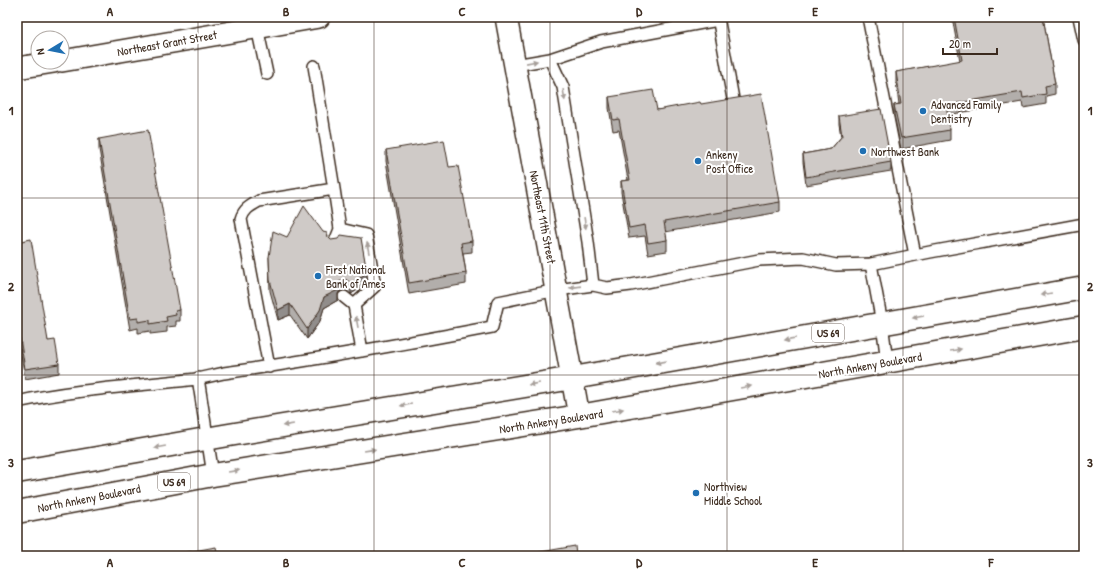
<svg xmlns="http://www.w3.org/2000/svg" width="1101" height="573" viewBox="0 0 1101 573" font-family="'Patrick Hand',sans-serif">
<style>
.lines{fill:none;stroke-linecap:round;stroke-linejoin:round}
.lane-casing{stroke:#3b2a1e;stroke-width:14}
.street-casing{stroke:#3b2a1e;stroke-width:24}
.primary-casing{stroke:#3b2a1e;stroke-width:25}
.lane{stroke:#fff;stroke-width:11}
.street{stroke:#fff;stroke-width:21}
.primary{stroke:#fff;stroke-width:22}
.wall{fill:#b2aeab;stroke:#3b2a1e}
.shaded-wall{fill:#918d8b;stroke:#3b2a1e}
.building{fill:#cfcac7;stroke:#3b2a1e}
.oneway{fill:#a79f9a}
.grid{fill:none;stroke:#3b2a1e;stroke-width:1;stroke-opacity:0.55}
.poi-dot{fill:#1f6fb2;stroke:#fff;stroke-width:1.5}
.labels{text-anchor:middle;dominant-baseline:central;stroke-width:4;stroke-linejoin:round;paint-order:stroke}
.shield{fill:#fff;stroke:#766a62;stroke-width:1}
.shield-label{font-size:11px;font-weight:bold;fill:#3b2a1e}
.street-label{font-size:12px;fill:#3b2a1e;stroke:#fff}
.poi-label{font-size:12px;fill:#3b2a1e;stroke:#fff;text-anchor:start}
.neatline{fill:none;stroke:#3b2a1e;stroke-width:1.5}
.grid-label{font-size:13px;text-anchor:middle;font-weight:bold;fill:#3b2a1e}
</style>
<rect width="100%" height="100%" fill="#fff"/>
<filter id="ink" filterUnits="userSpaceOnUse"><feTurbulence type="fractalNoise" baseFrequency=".025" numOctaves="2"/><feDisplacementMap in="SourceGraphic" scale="8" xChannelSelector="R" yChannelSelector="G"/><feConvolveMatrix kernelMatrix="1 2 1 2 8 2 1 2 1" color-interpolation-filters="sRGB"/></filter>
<g filter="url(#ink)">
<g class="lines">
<g class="lane-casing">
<path id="lane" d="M718 17 733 99
M868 17 915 255
M1079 17 1084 40
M257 27 267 74
M550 59 563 87 588 242 593 285
M515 65 550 59 601 42 718 20
M340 229 366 235 375 286 354 305
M334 244 340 229 334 189
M344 297 354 305 362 351
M887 362 882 323 871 264 930 252 1084 224
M269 367 241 219C244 209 250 206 259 201L334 189 314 66
M198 378 213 475
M17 402C76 389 137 386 197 379 206 377 215 375 224 373 314 360 403 344 492 327L498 302 557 290 593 285 607 288 631 285 759 260 803 258 836 265 871 264"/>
</g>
<g class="street-casing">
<path id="street" d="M506 17 579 416
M62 61 319 17
M17 68 54 62"/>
</g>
<g class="primary-casing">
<path id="primary" d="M17 472 223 436 573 378 1084 288
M17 512 213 475 579 416 1084 327"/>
</g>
<use href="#lane" class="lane"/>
<use href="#street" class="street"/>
<use href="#primary" class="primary"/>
</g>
<path class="wall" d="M952 17H1043L1055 84V94L1046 96V104L1023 108 1022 102 947 115 950 130V140L901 149 894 115V105L899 104 896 82V72L960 61Z
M609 97 657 110 701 104 780 202V212L665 232 667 240V251L648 254 645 236 629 238 621 192V181L628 180 619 130 613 131 609 108Z
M839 116 891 162V171L806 185 803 162V154L831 149 841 137 839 124Z
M99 139 180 310V321H176V326L167 327V332L150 334V331L138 333V328L130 330 99 149Z
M386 150 449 167 472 241V252L463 253 466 273V284L409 294 386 161Z
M323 232 328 237 367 284 351 294 345 290 339 292 338 294V300L324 308 320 321 307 339 290 315 278 320 270 291 269 257 287 237Z
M17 242 48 341 59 364V373L25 379 20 348 17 349Z
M1081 382H1084V407L1081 391Z"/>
<path class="shaded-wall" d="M367 273V284L351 294V283Z
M345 279V290L339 292 338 294V300L324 308 320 321 307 339V329L324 297 337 286 339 282Z
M290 304V315L278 320V310Z"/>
<path class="building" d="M954 17H1043L1055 84 1045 86 1046 94 1023 98 1022 92 946 105 950 130 901 138 894 105 901 104 896 72 962 60Z
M653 90 657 110 700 102 701 104 761 94 780 202 664 222 667 240 648 243 645 225 629 228 621 181 630 180 619 119 613 120 609 97Z
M881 109 891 162 806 177 803 154 831 149 842 136 839 116Z
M148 130 180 310 175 311 176 315 166 317 167 321 150 324V320L138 322V318L130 319 99 139Z
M444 140 449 167 458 166 472 241 461 243 466 273 409 283 386 150Z
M304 206 323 232 327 233 328 237 331 240 338 239 341 235 361 238 367 273 351 283 345 279 339 282 337 286 338 290 324 297 320 310 307 329 290 304 278 310 270 280 269 257 273 231 287 237Z
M31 239 48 341 55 340 59 364 25 369 20 338 17 339V242Z
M1081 382H1084V399Z
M575 546 576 556H518Z
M216 547 218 556H165Z"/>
<defs><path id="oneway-solid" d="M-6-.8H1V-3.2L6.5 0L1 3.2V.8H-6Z"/></defs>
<g class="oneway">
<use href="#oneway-solid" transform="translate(532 62) rotate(-11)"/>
<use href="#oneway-solid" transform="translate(564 95) rotate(81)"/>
<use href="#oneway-solid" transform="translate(585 223) rotate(81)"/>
<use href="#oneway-solid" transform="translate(368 248) rotate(-100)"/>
<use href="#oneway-solid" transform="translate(575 287) rotate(172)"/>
<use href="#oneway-solid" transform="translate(1046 294) rotate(170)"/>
<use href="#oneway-solid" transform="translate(918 317) rotate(170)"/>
<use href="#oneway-solid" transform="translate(357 322) rotate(-100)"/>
<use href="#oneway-solid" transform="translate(790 339) rotate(170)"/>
<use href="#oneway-solid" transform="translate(956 350) rotate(-10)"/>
<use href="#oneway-solid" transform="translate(661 362) rotate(170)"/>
<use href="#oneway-solid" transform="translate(534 384) rotate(171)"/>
<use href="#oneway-solid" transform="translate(746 387) rotate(-10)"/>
<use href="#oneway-solid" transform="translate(406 405) rotate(171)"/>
<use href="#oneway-solid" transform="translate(618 410) rotate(-10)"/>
<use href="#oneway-solid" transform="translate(288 425) rotate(171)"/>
<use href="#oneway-solid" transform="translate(160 447) rotate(170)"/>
<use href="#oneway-solid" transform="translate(370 450) rotate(-9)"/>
<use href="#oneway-solid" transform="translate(234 471) rotate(-9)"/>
</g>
</g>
<path class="grid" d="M198 17V556M374 17V556M550 17V556M727 17V556M903 17V556M17 198H1084M17 375H1084"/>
<g class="poi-dot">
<circle cx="923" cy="111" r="4"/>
<circle cx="863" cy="151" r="4"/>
<circle cx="698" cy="161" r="4"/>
<circle cx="318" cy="276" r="4"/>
<circle cx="696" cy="493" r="4"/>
</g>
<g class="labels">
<g class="shield">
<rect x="812" y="324" width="32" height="18" rx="3"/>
<rect x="158" y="473" width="32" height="18" rx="3"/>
</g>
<g class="shield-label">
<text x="828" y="333">US 69</text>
<text x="174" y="482">US 69</text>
</g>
<g class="street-label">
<text transform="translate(167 43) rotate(-10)">Northeast Grant Street</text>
<text transform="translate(543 217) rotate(79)">Northeast 11th Street</text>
<text transform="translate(870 365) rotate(-10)">North Ankeny Boulevard</text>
<text transform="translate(551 421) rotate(-9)">North Ankeny Boulevard</text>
<text transform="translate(89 498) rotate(-11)">North Ankeny Boulevard</text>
</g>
<g class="poi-label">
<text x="931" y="104">Advanced Family<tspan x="931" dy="14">Dentistry</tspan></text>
<text x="871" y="151">Northwest Bank</text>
<text x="706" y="154">Ankeny<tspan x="706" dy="14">Post Office</tspan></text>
<text x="326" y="269">First National<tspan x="326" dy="14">Bank of Ames</tspan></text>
<text x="704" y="486">Northview<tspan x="704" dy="14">Middle School</tspan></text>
</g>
</g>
<rect width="1101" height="573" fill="none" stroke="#fff" stroke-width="44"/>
<g transform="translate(50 50) rotate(260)"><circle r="19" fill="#ffffff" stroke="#b1aaa5"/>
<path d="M0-3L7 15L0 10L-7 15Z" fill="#1f6fb2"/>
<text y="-6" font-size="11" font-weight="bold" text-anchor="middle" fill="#3b2a1e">N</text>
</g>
<path d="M943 48v6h54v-6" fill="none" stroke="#3b2a1e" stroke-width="2"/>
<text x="949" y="48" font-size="12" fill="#3b2a1e" stroke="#ffffff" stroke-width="3" paint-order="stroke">20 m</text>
<rect x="22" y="22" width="1057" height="529" class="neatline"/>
<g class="grid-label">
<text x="110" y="16">A</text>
<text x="286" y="16">B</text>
<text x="462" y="16">C</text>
<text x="639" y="16">D</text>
<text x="815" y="16">E</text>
<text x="991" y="16">F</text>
<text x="11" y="115">1</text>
<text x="1090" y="115">1</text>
<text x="11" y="291">2</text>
<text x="1090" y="291">2</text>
<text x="11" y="467">3</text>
<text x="1090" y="467">3</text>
<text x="110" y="567">A</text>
<text x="286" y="567">B</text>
<text x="462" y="567">C</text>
<text x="639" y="567">D</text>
<text x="815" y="567">E</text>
<text x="991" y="567">F</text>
</g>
</svg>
